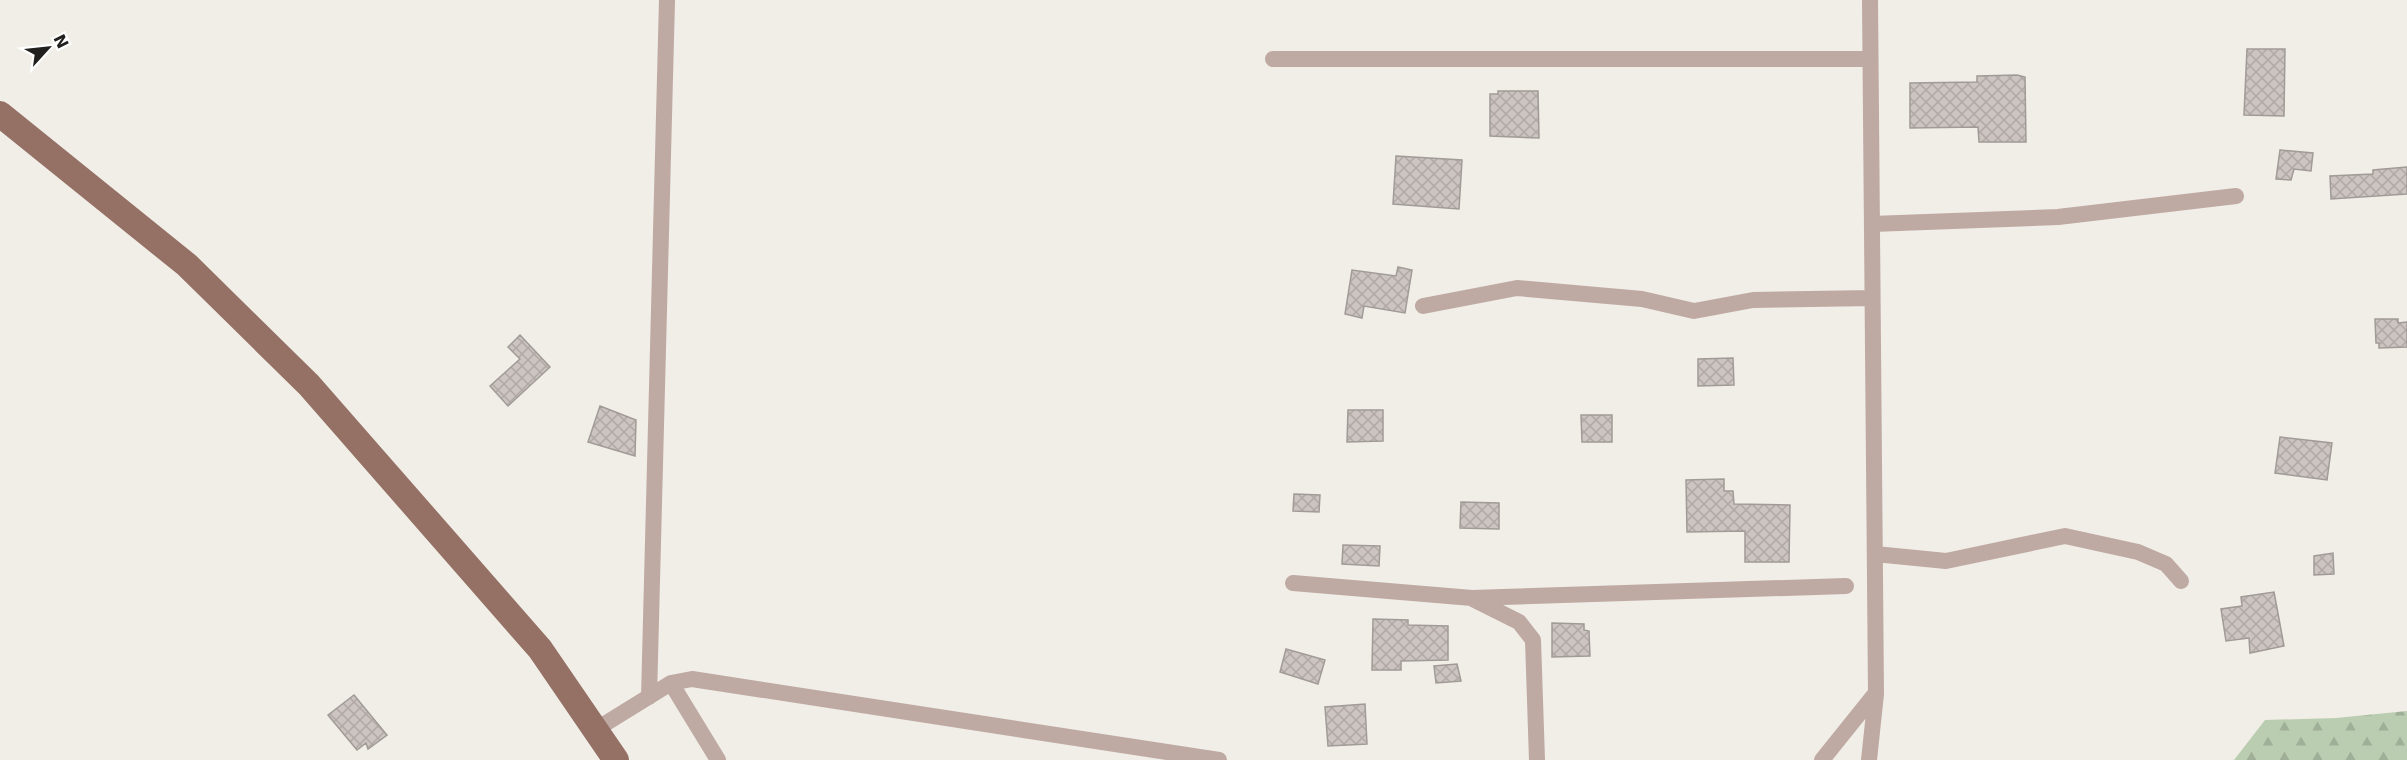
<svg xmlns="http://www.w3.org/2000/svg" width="2407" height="760" viewBox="0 0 2407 760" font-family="'DejaVu Sans',sans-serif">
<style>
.forest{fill:url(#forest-firs)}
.building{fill:url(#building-cross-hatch);stroke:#a19b97;stroke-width:1.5}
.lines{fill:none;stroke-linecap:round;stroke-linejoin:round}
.minor{stroke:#bea9a3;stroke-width:16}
.primary{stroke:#947065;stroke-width:26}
</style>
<defs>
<pattern id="forest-firs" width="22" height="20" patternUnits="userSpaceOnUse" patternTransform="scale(1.5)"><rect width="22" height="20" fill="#bbcdb1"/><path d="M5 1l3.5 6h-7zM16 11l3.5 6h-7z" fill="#a0b098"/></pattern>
<pattern id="building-cross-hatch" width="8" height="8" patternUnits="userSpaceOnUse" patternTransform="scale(1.5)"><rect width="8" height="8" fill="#ccc4c1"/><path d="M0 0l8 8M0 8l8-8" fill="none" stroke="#afa8a5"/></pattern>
</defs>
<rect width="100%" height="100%" fill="#f1ede7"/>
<path class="forest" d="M2407 711V760H2234L2265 720 2336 718Z"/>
<path class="building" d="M2247 49H2285L2284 116 2244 115Z
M2017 75 2025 77 2026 142H1979L1978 127 1910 128V83L1977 82V76Z
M1498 91H1538L1539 138 1490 136V94H1498Z
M2280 150 2313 153 2311 171 2294 169 2291 180 2276 179Z
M1396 156 1462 160 1459 209 1393 204Z
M2407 167V194L2331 199 2330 176 2373 174V170Z
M1398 267 1412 270 1405 313 1364 306 1362 318 1345 314 1352 270 1396 276Z
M2375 319H2398V323L2407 322V347L2379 348V343H2376Z
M520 335 550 367 508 406 490 386 520 359 508 347Z
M1733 358 1734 385 1698 386V359Z
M600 406 636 420 635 456 588 442Z
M1348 410H1383V441L1347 442Z
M1581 415H1612V442H1582Z
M2280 437 2332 443 2327 480 2275 473Z
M1724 479V491H1733L1734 504 1790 505 1789 562H1745V531L1687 532 1686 480Z
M1294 494 1320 495 1319 512 1293 511Z
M1461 502 1499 503V529L1460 528Z
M1343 545 1380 546 1379 566 1342 564Z
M2333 553 2334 574 2314 575V556Z
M2274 592 2284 646 2250 653 2249 638 2226 641 2221 609 2242 606 2241 597Z
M1373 619 1408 620V625L1448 626V660L1401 661V670H1372Z
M1552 623 1584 624V630L1589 631 1590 656 1552 657Z
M1286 649 1325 660 1318 684 1280 672Z
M1457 664 1461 681 1436 683 1434 666Z
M354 695 387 735 368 749 366 743 357 750 328 715Z
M1365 704 1367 744 1328 746 1325 707Z"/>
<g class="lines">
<path class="minor" d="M1273 59H1870
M1872 224 2058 217 2236 196
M1423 306 1517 288 1642 299 1694 311 1753 300 1872 298
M1875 554 1946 561 2065 536 2138 552 2166 564 2181 581
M1293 583 1472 598 1846 586
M1473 599 1519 622 1533 640 1537 760
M671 683 718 760
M649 697 667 0
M595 730 671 683 692 679 1219 760
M1822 760 1875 694
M1869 760 1876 694 1870 0"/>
<path class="primary" d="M0 114 187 265 309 385 540 649 616 760"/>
</g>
<g transform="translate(48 48) rotate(63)" stroke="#ffffff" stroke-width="4.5" paint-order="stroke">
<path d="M0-4.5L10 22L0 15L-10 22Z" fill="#21201e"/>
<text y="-9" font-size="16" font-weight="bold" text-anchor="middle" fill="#21201e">N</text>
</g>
</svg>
